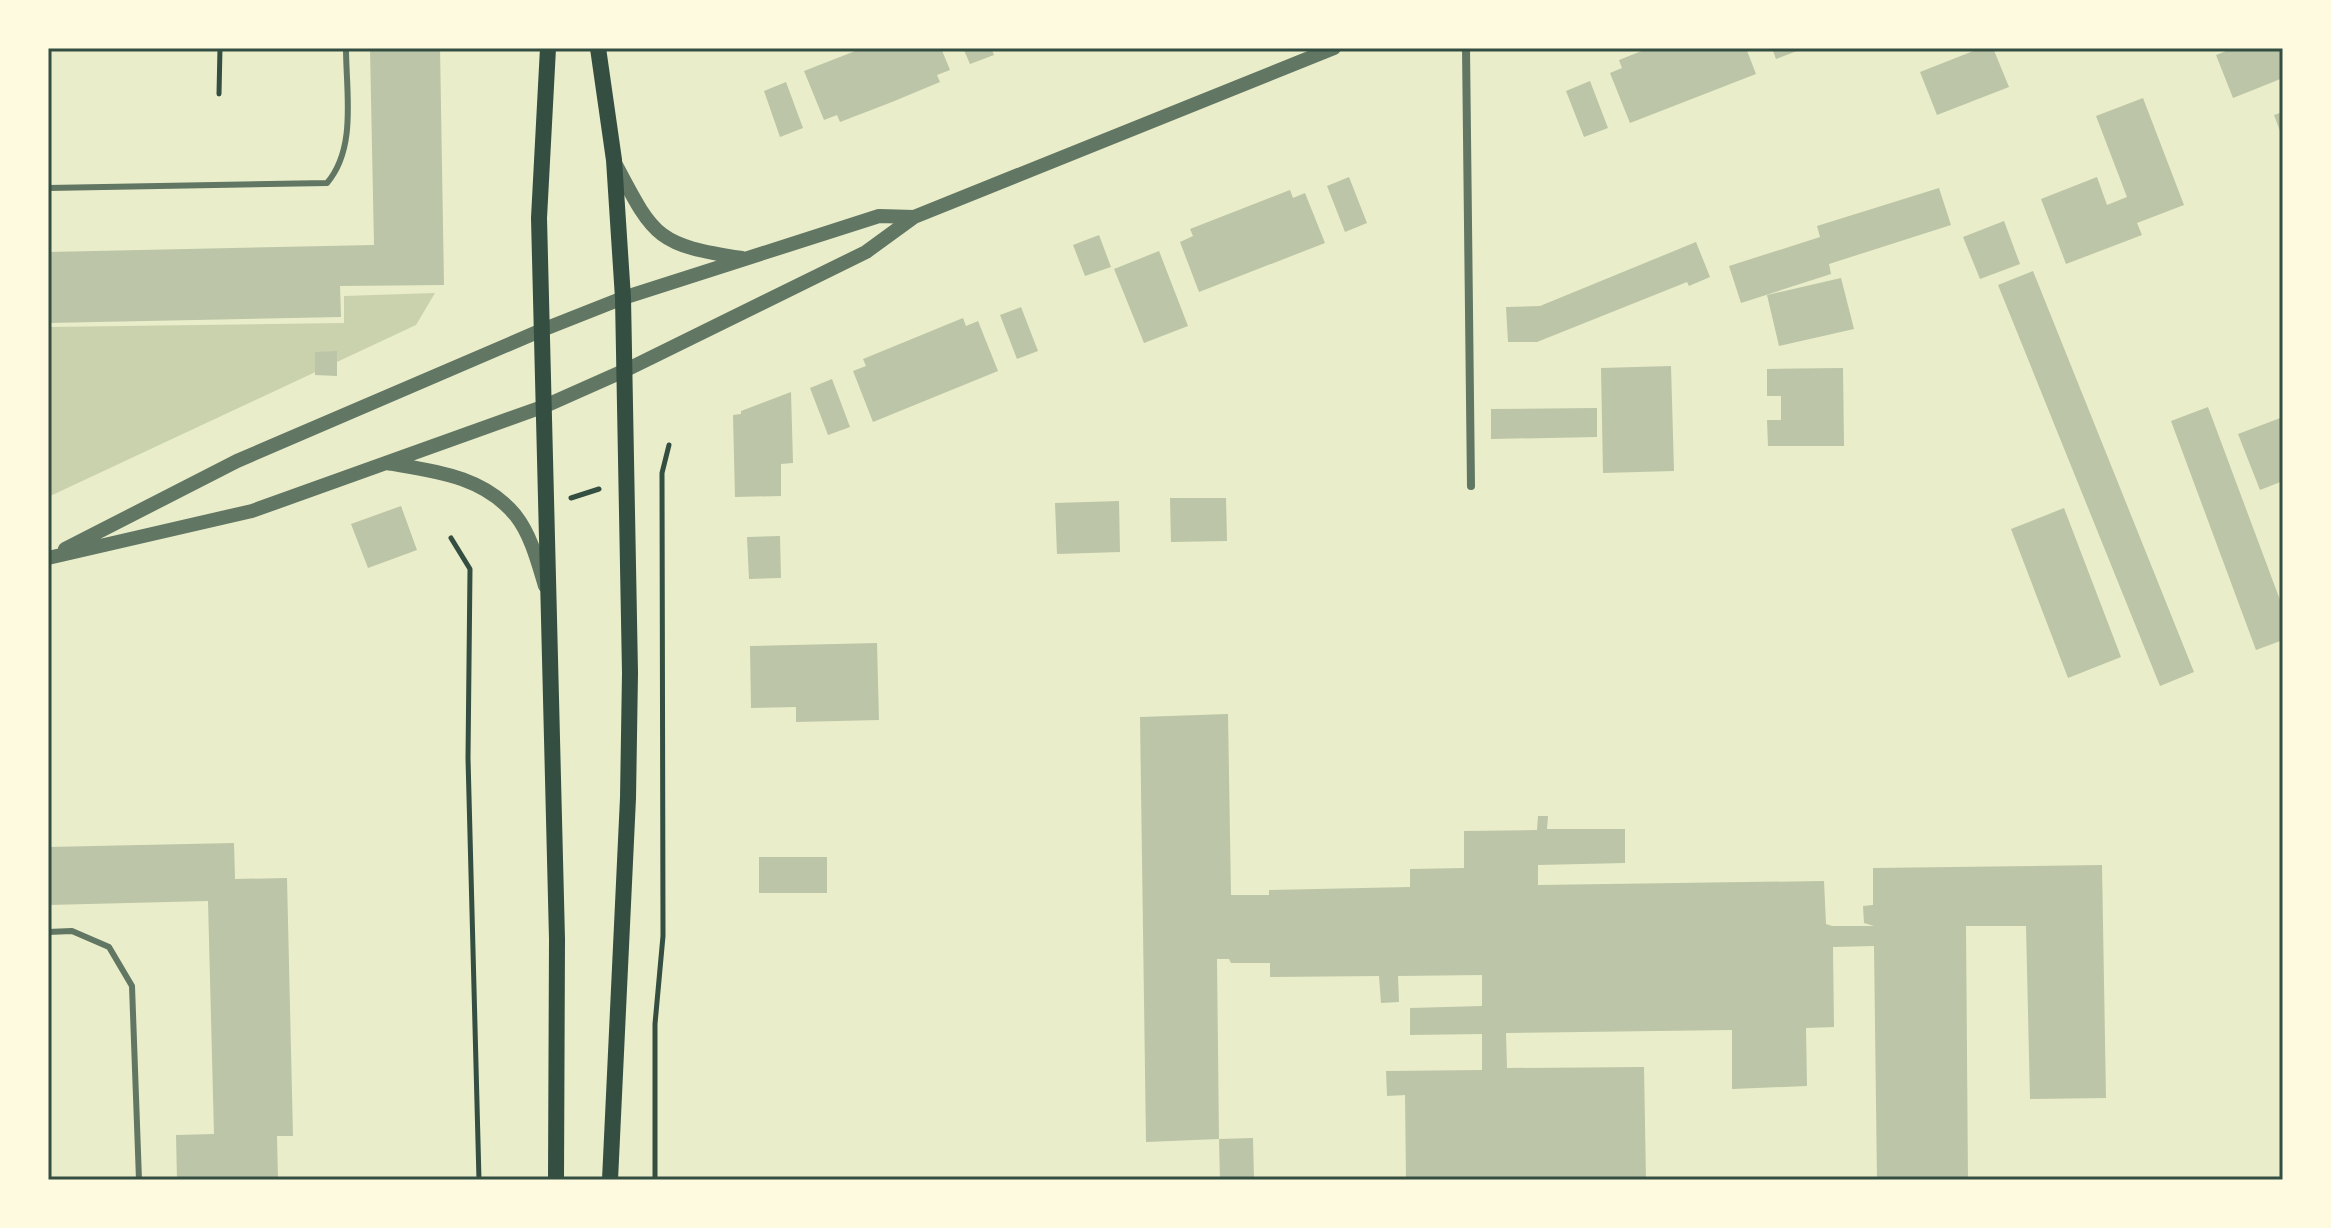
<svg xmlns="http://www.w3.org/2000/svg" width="2331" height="1228" viewBox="0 0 2331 1228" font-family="Helvetica,sans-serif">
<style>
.green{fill:#cad2ad}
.building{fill:#bcc5a7}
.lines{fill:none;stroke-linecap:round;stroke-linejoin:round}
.path{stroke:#344e41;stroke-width:5}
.service{stroke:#617663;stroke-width:6}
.minor{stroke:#617663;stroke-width:8}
.tertiary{stroke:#617663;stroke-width:14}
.secondary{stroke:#344e41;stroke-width:16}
.neatline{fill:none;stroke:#344e41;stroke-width:3}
</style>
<rect width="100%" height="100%" fill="#e9edc9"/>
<path class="green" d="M435 293 416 325 48 497V327L344 323V296Z"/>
<path class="building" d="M370 48H440L444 285 340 286 341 317 48 323V252L374 245Z
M863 48H941L950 70 937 75 940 82 892 102 840 122 837 115 824 120 804 71Z
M963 48H991L994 55 970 64Z
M1649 48H1746L1756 74 1630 123 1610 73 1622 68 1619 60Z
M1772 48H1796L1797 51 1776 59Z
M1981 48H1993L2009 87 1937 115 1920 72Z
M2234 48H2283V78L2233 98 2216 55Z
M1590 81 1608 128 1584 137 1566 91Z
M786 82 803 128 780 137 764 91Z
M2143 98 2184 205 2137 223 2142 235 2066 264 2041 199 2097 177 2107 205 2127 197 2096 116Z
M2283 112V139L2274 115Z
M1349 177 1367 223 1345 232 1327 186Z
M1939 188 1951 225 1829 264 1831 274 1741 303 1729 266 1820 237 1817 226Z
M1290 190 1293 198 1305 193 1325 243 1199 292 1180 242 1193 236 1190 229Z
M2004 221 2020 264 1980 279 1963 237Z
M1099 235 1111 267 1085 276 1073 245Z
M1696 242 1710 277 1689 286 1687 282 1537 342H1508L1506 307 1540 306Z
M1159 251 1188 326 1144 343 1114 269Z
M2033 271 2194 672 2160 686 1998 285Z
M1841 278 1854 329 1779 346 1767 295Z
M1021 307 1038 351 1017 359 1000 315Z
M963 318 966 326 978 321 998 371 873 422 853 371 866 366 863 359Z
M337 351V376L315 375V352Z
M1671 366 1674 471 1603 473 1601 368Z
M1843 368 1844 446H1768L1767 420H1781V396H1767V369Z
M832 379 850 427 828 435 810 388Z
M791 392 793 463 781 464V496L735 497 733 415 741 414V411Z
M2208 407 2283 608V640L2256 650 2171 421Z
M1597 408V437L1491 439V409Z
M2283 417V481L2260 490 2238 434Z
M1170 498H1226L1227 541 1171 542Z
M1119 501 1120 552 1057 554 1055 503Z
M401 506 417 550 368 568 351 524Z
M2064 508 2121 657 2068 678 2011 529Z
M780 536 781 578 749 579 747 537Z
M877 643 879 720 796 722V707L751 708 750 646Z
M1228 714 1231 895H1269V890L1410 887V869L1464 868V831L1537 830 1538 816H1548L1547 829H1625V863L1538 865V885L1824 881 1826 924 1832 926H1874L1864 923 1863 906 1873 905V868L2102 865 2106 1098 2030 1099 2026 926H1966L1968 1180H1877L1874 946 1833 947 1834 1027 1806 1028 1807 1086 1732 1089V1030L1506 1033 1507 1068 1644 1067 1646 1180H1406L1405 1095 1387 1096 1386 1071 1482 1070V1034L1410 1035V1008L1482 1006V975L1398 976 1399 1002 1381 1003 1379 976 1270 977V963H1231L1229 959H1217L1219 1139 1146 1142 1140 717Z
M234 843 235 879 287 878 293 1136H277L278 1180H177L176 1135 214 1134 208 901 48 905V847Z
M759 857H827V893H759Z
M1253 1138 1254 1180H1220L1219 1139Z"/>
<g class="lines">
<path class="path" d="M219 94 220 48
M571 498 599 489
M451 538 470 569 468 758 479 1180
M655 1180V1024L663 936 662 473 669 445"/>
<path class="service" d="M48 188 327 183C357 148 346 92 346 48
M48 932 72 931 109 947 132 986 139 1180"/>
<path class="minor" d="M1466 48 1471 486"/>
<path class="tertiary" d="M615 163C654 237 656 245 742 258
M387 463C434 471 484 476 516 516 531 535 538 563 545 586
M65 549 237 461 542 330 623 298 879 216 914 217
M48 558 252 511 545 406 626 370 866 252 914 217 1334 48"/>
<path class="secondary" d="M548 48 539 218 557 939 556 1180
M598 48 614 160 623 298 630 673 628 798 610 1180"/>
</g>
<rect width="2331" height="1228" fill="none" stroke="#fefae0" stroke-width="100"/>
<rect x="50" y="50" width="2231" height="1128" class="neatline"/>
</svg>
